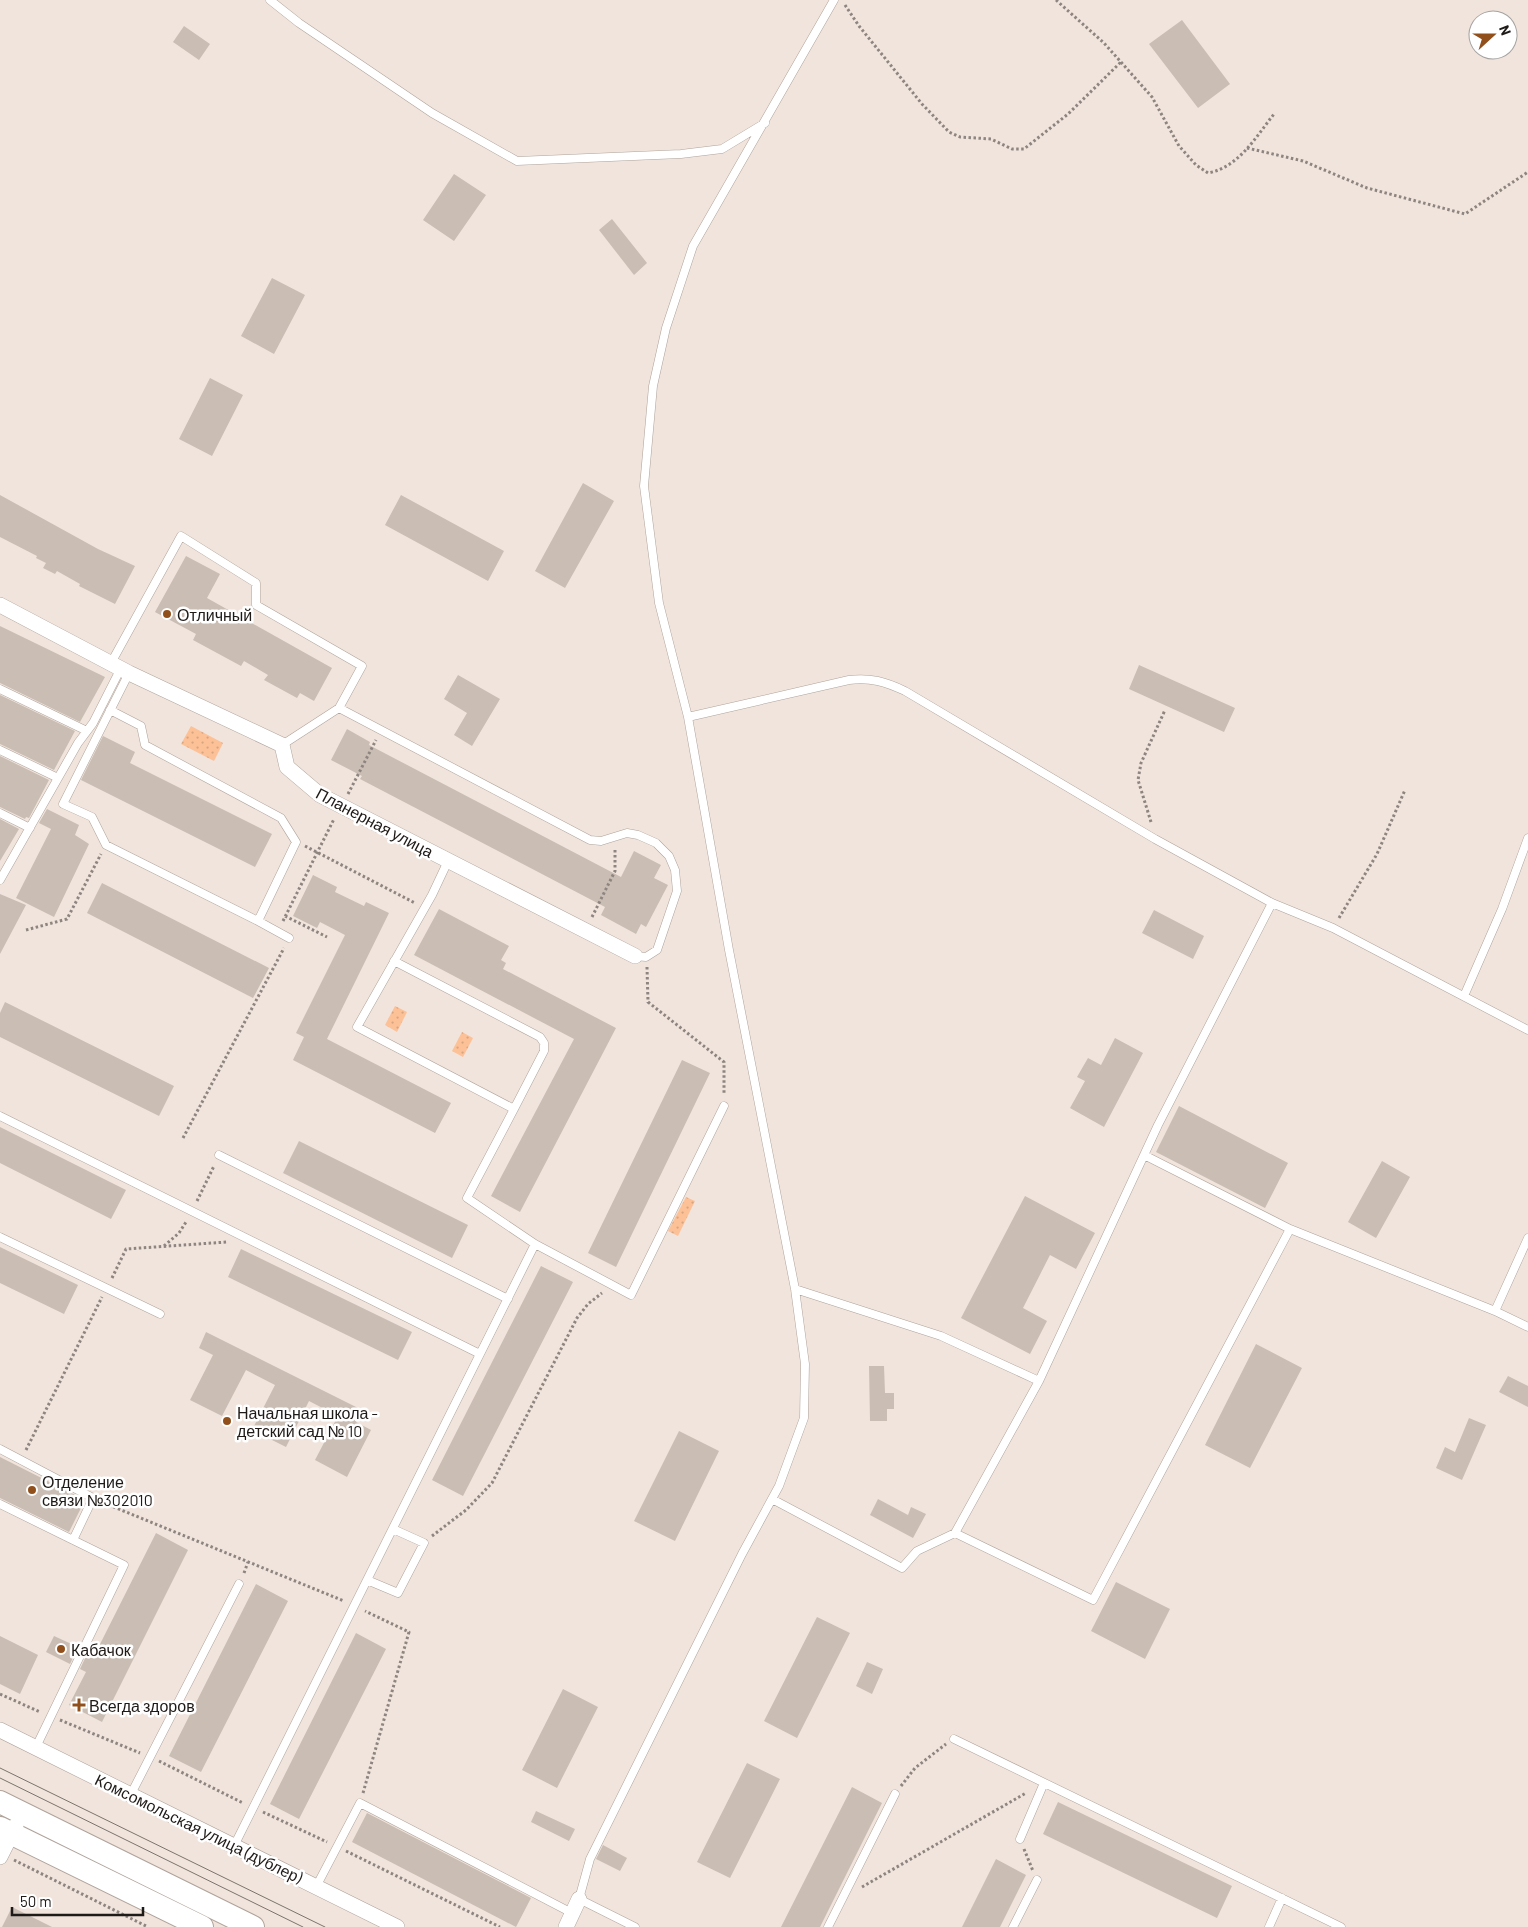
<svg xmlns="http://www.w3.org/2000/svg" width="1528" height="1927" viewBox="0 0 1528 1927" font-family="Barlow,sans-serif">
<style>
.park{fill:url(#park-dots)}
.building{fill:#c9bdb4}
.lines{fill:none;stroke-linecap:round;stroke-linejoin:round}
.lane-casing{stroke:#afa39b;stroke-width:9}
.street-casing{stroke:#afa39b;stroke-width:16}
.primary-casing{stroke:#afa39b;stroke-width:24}
.path{stroke:#8e8580;stroke-width:3;stroke-dasharray:2.5 2.5;stroke-linecap:butt}
.lane{stroke:#fff;stroke-width:8}
.street{stroke:#fff;stroke-width:15}
.primary{stroke:#fff;stroke-width:22}
.tram{stroke:#7b736d;stroke-width:1}
.poi-dot{fill:#91501b;stroke:#fff;stroke-width:2}
.labels{text-anchor:middle;dominant-baseline:central;stroke-width:5;stroke-linejoin:round;paint-order:stroke}
.poi-label{font-size:16px;fill:#1e1a17;stroke:#fff;text-anchor:start}
.street-label{font-size:16px;fill:#1e1a17;stroke:#fff}
</style>
<defs>
<pattern id="park-dots" width="8" height="8" patternUnits="userSpaceOnUse" patternTransform="scale(1.25)"><rect width="8" height="8" fill="#fdc197"/><path d="M2 2h.1M6 6h.1" fill="none" stroke="#d8a581" stroke-width="1.8" stroke-linecap="round"/></pattern>
</defs>
<rect width="100%" height="100%" fill="#f1e4dc"/>
<path class="park" d="M191 726 223 743 214 761 181 744Z
M395 1006 407 1012 397 1032 385 1025Z
M462 1032 473 1038 463 1057 452 1051Z
M686 1197 695 1201 678 1236 668 1231Z"/>
<path class="building" d="M1182 20 1230 84 1198 108 1149 44Z
M184 26 210 44 199 60 173 42Z
M454 174 486 195 454 241 423 220Z
M612 219 647 263 634 275 599 230Z
M272 278 305 295 274 354 241 336Z
M210 378 243 395 212 456 179 439Z
M583 483 614 501 565 588 535 571Z
M0 495 98 549 135 566 115 604 79 586 80 584 57 571 55 574 43 568 46 563 36 558 37 556 0 537Z
M401 495 504 551 488 581 385 525Z
M186 556 220 574 207 598 332 668 314 701 300 693 297 698 264 680 268 675 244 661 241 666 193 640 196 634 155 612Z
M0 626 105 677 80 722 0 683Z
M1139 665 1235 708 1224 732 1129 689Z
M458 675 500 699 472 746 454 735 467 713 444 699Z
M0 695 75 731 54 770 0 744Z
M347 729 370 742 369 745 621 877 634 851 661 865 654 878 668 885 646 927 641 924 636 934 601 915 605 907 360 779 362 776 331 760Z
M103 736 135 752 130 763 272 834 255 867 81 780Z
M0 756 49 780 29 818 26 817 25 819 0 807Z
M47 809 79 825 75 835 89 844 54 917 16 898 51 829 39 823Z
M0 819 19 829 0 861Z
M313 875 337 887 335 892 364 906 366 902 389 913 327 1039 451 1103 435 1133 293 1060 304 1037 296 1033 345 935 320 922 317 928 293 916Z
M102 883 269 968 253 998 87 913Z
M0 894 26 905 0 954Z
M439 909 509 946 501 960 506 963 503 969 616 1028 520 1212 491 1196 574 1039 414 955Z
M1154 910 1204 936 1193 959 1142 933Z
M5 1002 174 1086 159 1116 0 1037V1013Z
M1115 1038 1143 1053 1104 1127 1070 1108 1085 1081 1077 1077 1088 1058 1101 1065Z
M682 1060 710 1073 616 1267 588 1253Z
M1179 1106 1288 1163 1265 1208 1156 1152Z
M0 1127 126 1190 111 1219 0 1163Z
M299 1141 468 1225 452 1258 283 1173Z
M1382 1161 1410 1177 1376 1238 1348 1222Z
M1025 1196 1095 1233 1076 1269 1050 1255 1023 1308 1047 1321 1030 1354 961 1318Z
M0 1247 78 1285 64 1314 0 1283Z
M241 1249 412 1332 398 1360 228 1277Z
M541 1266 573 1282 463 1496 432 1480Z
M206 1332 362 1410 356 1422 371 1430 347 1477 315 1460 338 1416 309 1401 286 1447 252 1430 275 1385 246 1370 222 1416 190 1400 213 1355 199 1348Z
M1256 1344 1302 1368 1250 1468 1205 1445Z
M869 1366H884L885 1393H894V1409H887V1421H870Z
M1508 1376 1528 1386V1407L1499 1392Z
M1469 1418 1486 1425 1462 1480 1436 1468 1445 1447 1455 1452Z
M679 1431 719 1451 675 1541 634 1521Z
M0 1457 85 1500 69 1532 0 1498Z
M878 1499 908 1515 911 1507 926 1514 913 1538 870 1515Z
M156 1533 188 1550 102 1722 69 1705 86 1672 80 1669 88 1652 94 1656Z
M1116 1582 1170 1609 1145 1659 1091 1631Z
M256 1584 288 1601 201 1772 169 1756Z
M817 1617 850 1633 797 1738 764 1721Z
M356 1633 386 1649 299 1819 270 1804Z
M0 1636 38 1655 20 1694 0 1684Z
M54 1636 78 1647 70 1664 46 1652Z
M867 1662 883 1669 872 1694 856 1686Z
M563 1689 598 1707 557 1788 522 1770Z
M747 1763 780 1779 730 1878 697 1862Z
M852 1787 882 1803 820 1927H781Z
M1058 1802 1232 1886 1217 1918 1043 1834Z
M536 1811 575 1829 569 1841 531 1822Z
M367 1813 531 1898 516 1927 352 1842Z
M603 1845 627 1858 620 1871 596 1859Z
M996 1859 1026 1875 1000 1927H962Z
M12 1907 52 1927H2Z"/>
<g class="lines">
<g class="lane-casing">
<path id="lane" d="M270 0 299 23 432 113 517 161 681 154 722 149 765 123
M111 663 181 536 256 583V605L362 666 339 708 282 745
M129 673 63 804 92 817 106 845 258 921 289 938
M0 689 87 731
M339 708 590 840 601 841 627 833 638 835 656 843 669 856 675 870 677 891 657 950 646 957 635 956
M110 710 141 726 145 745 281 818 296 842 258 921
M688 717 659 603 644 486 653 386 666 328 693 246 834 0
M0 750 58 778
M0 813 30 828
M448 861 432 895 357 1027 514 1109 467 1198 535 1244 631 1295 724 1106
M0 880 78 743 93 723 121 668
M394 961 540 1037 544 1043V1051L514 1109
M1464 996 1502 909 1528 838
M0 1116 480 1354
M219 1155 508 1299
M1144 1155 1290 1229
M0 1237 160 1314
M795 1289 941 1336 1039 1381 1158 1125 1272 903
M1495 1311 1528 1327
M1039 1381 955 1533 1093 1600 1290 1229 1495 1311 1528 1238
M0 1449 93 1498 73 1540 124 1565 36 1747
M772 1499 902 1568 917 1551 955 1533
M0 1504 73 1540
M367 1580 398 1593 424 1543 393 1529
M954 1739 1341 1927
M131 1794 239 1584
M1020 1839 1044 1783
M234 1846 535 1244
M316 1887 360 1803 572 1913
M635 1927 579 1899 590 1859 742 1554 779 1486 804 1418 805 1364 795 1289 729 950 688 717 849 680C870 677 886 682 905 691L1155 839 1272 903 1333 928 1528 1030
M828 1927 895 1794
M1013 1927 1037 1880
M1269 1927 1282 1898"/>
</g>
<g class="street-casing">
<path id="street" d="M0 605 129 673 282 745 287 767 320 795 635 956
M0 1730 397 1927
M0 1857 16 1825
M566 1927 579 1899"/>
</g>
<g class="primary-casing">
<path id="primary" d="M0 1802 253 1927
M0 1828 202 1927"/>
</g>
<path class="path" d="M1056 0 1104 43 1152 97 1179 146 1196 165 1208 173C1239 167 1255 138 1274 114
M845 5 859 26 922 104 949 132 960 137 991 139 1012 149H1024L1068 114 1121 62
M1247 148 1303 161 1367 188 1465 214 1528 172
M348 794 376 740
M1151 822 1138 780 1141 763 1165 710
M305 846 415 903
M285 916 327 937
M592 917 615 871V848
M1339 918 1377 854 1405 790
M283 921 334 819
M26 930 67 919 101 854
M647 967 648 1002 724 1062V1094
M183 1138 284 948
M197 1201 214 1166
M164 1246 179 1233 186 1222
M112 1278 126 1249 227 1242
M26 1450 102 1297
M104 1503 344 1601
M432 1536 466 1510 492 1483 577 1318 588 1304 602 1293
M244 1573 248 1562
M0 1694 40 1712
M60 1720 140 1753
M159 1761 243 1803
M901 1786 915 1768 946 1744
M363 1793 409 1632 365 1611
M263 1812 327 1842
M1024 1849 1033 1871
M346 1851 500 1927
M14 1860 148 1927
M862 1887 1026 1793"/>
<use href="#lane" class="lane"/>
<use href="#street" class="street"/>
<use href="#primary" class="primary"/>
<path class="tram" d="M0 1768 325 1927
M0 1778 303 1927"/>
</g>
<g class="poi-dot">
<circle cx="167" cy="614" r="5"/>
<circle cx="227" cy="1421" r="5"/>
<circle cx="32" cy="1490" r="5"/>
<circle cx="61" cy="1649" r="5"/>
<path d="M76.5 1697.5h5v5h5v5h-5v5h-5v-5h-5v-5h5z"/>
</g>
<g class="labels">
<g class="poi-label">
<text x="177" y="614">Отличный</text>
<text x="237" y="1412">Начальная школа -<tspan x="237" dy="18">детский сад № 10</tspan></text>
<text x="42" y="1481">Отделение<tspan x="42" dy="18">связи №302010</tspan></text>
<text x="71" y="1649">Кабачок</text>
<text x="89" y="1705">Всегда здоров</text>
</g>
<g class="street-label">
<text transform="translate(375 822) rotate(28)">Планерная улица</text>
<text transform="translate(199 1828) rotate(26)">Комсомольская улица (дублер)</text>
</g>
</g>
<g transform="translate(1493 35) rotate(69)"><circle r="24" fill="#ffffff" stroke="#a5a3a2"/>
<path d="M0-4L9 19L0 12L-9 19Z" fill="#91501b"/>
<text y="-8" font-size="14" font-weight="bold" text-anchor="middle" fill="#1e1a17">N</text>
</g>
<path d="M12 1907v8h131v-8" fill="none" stroke="#1e1a17" stroke-width="2.5"/>
<text x="20" y="1907" font-size="15" fill="#1e1a17" stroke="#ffffff" stroke-width="4" paint-order="stroke">50 m</text>
</svg>
